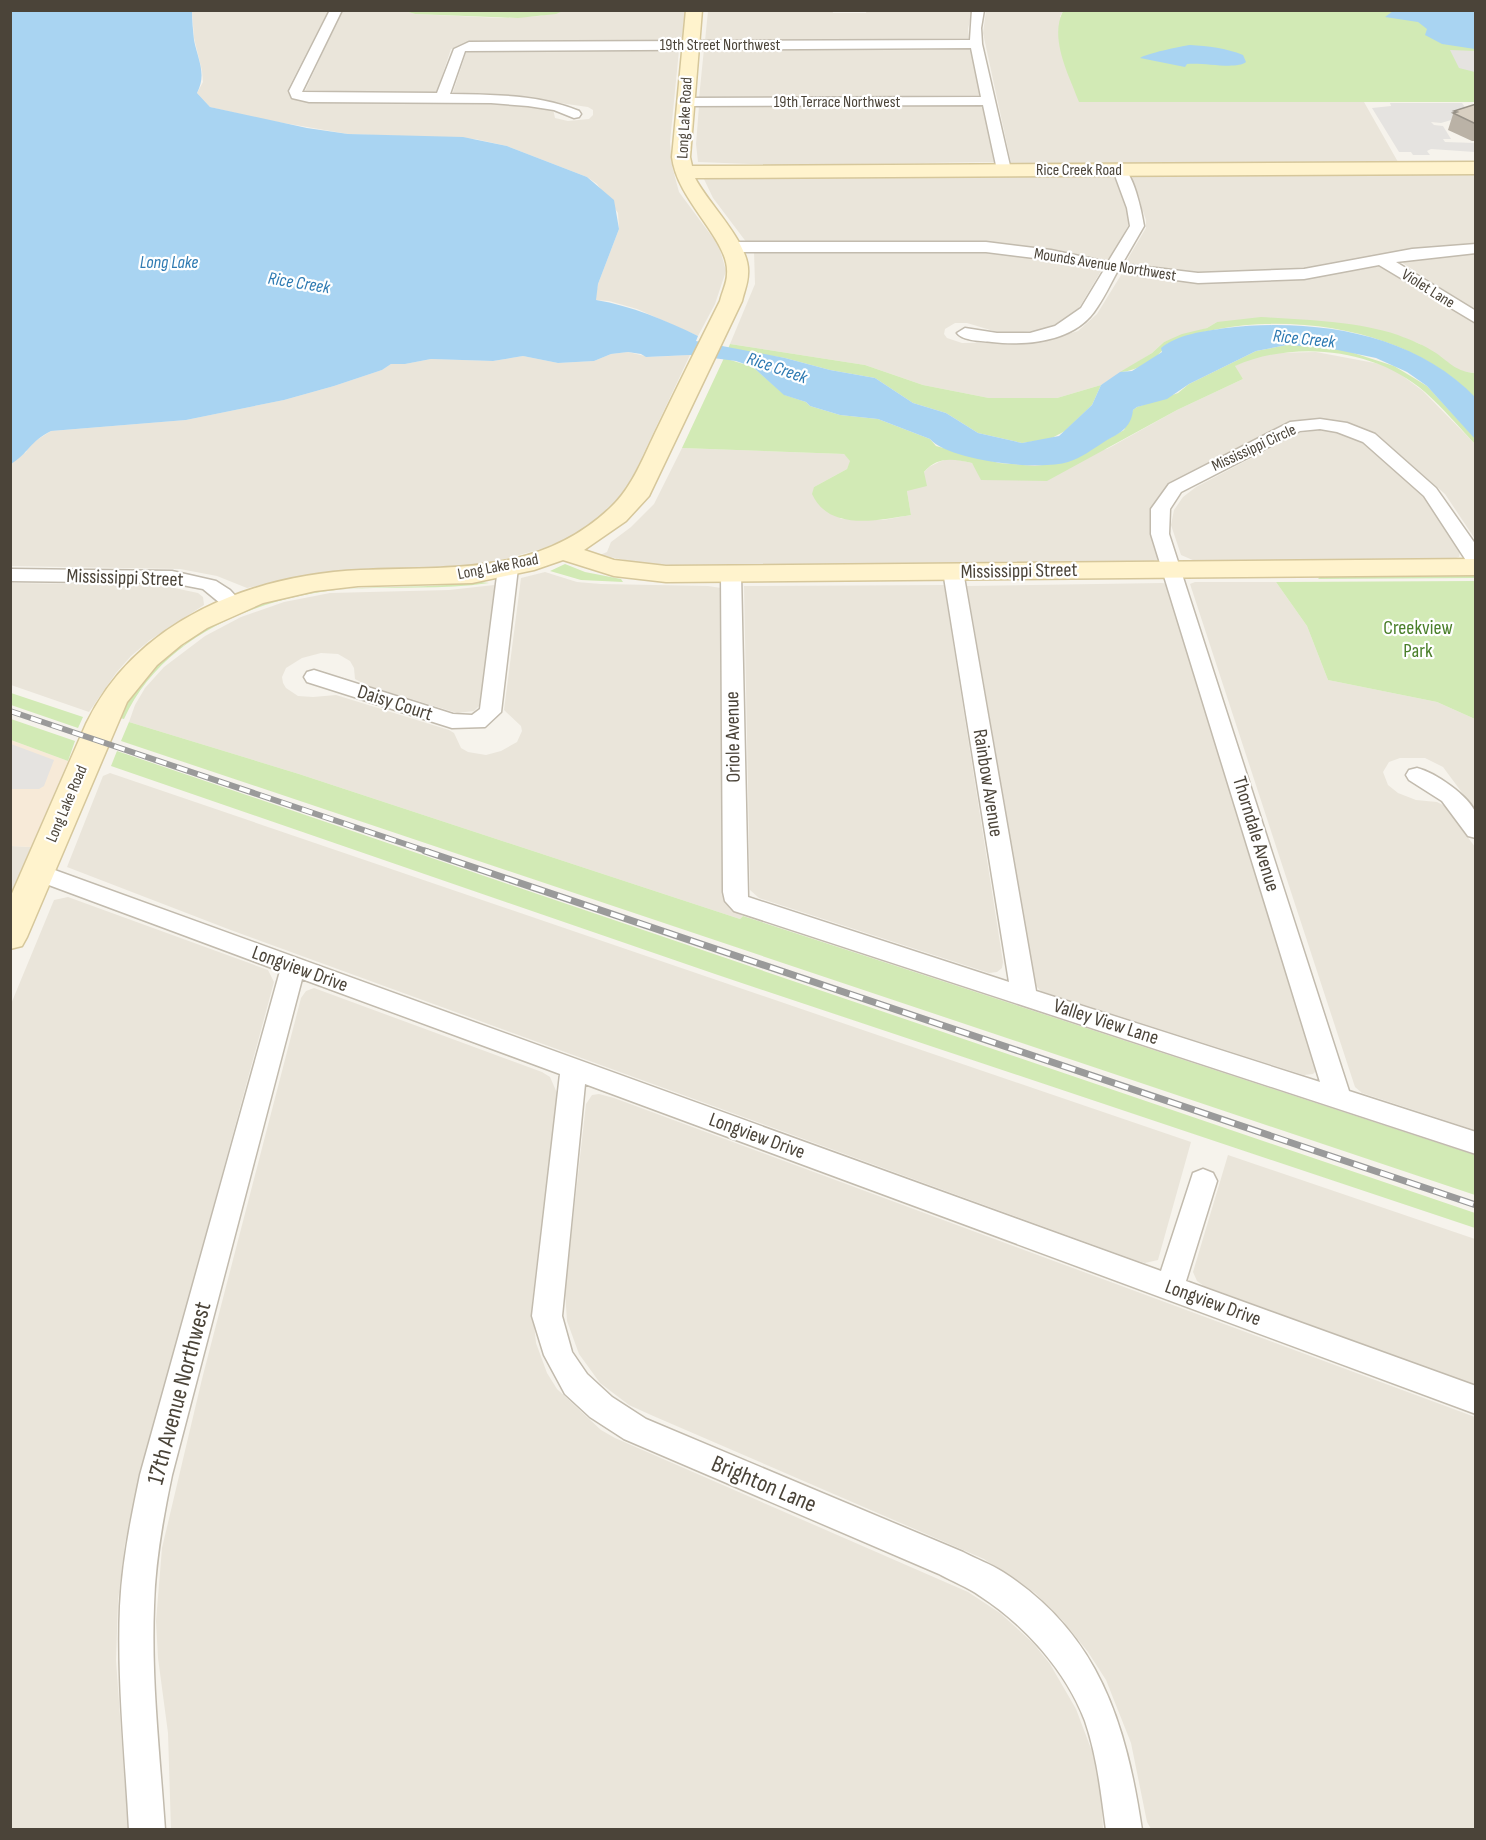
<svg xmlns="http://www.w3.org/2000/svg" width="1486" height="1840" viewBox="0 0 1486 1840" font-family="'Sofia Sans Condensed',sans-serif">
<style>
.residential{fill:#eae5da}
.commercial{fill:#f7ead8}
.green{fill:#d2eab5}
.parking{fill:#e5e3e0}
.water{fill:#a9d4f2}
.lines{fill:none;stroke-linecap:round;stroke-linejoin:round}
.street-casing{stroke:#c2bbae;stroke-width:3}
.secondary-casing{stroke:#d6c79b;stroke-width:3}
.street{fill:#fff;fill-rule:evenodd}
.secondary{fill:#fff3cd;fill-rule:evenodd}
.rail-far1-casing{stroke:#9a9a9a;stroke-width:6}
.rail-casing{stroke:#9a9a9a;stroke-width:7}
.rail-far1{stroke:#fff;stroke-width:4;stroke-dasharray:11;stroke-linecap:butt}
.rail{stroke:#fff;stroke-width:4.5;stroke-dasharray:14;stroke-linecap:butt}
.wall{fill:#bab2a6}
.building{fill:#d8cfc1;stroke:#979187;stroke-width:1.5}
.labels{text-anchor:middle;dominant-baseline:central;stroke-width:4.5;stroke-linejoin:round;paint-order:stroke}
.far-street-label{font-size:16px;fill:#4b4439;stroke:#fff}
.far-water-label{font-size:18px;font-style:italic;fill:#2e7ab2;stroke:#fff}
.street-label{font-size:20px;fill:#4b4439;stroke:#fff}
.park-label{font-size:20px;fill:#4a7f2a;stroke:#fff}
.near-street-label{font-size:24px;fill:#4b4439;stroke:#fff}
</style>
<rect width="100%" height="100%" fill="#f6f3ec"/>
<path class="residential" d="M563 10 685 11 682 39 677 42 463 44 451 49 436 94 307 93 305 91 342 11H405L415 14 501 18 540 16Z
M832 10 833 13H866L867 10 972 11 968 29 969 40 705 41 708 11Z
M192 11H328L290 85 288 90 293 96 525 104 553 109 555 118 568 121 589 119 593 115V110L588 107 531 99 452 95 467 50H679L670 142 672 166 679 192 719 246 726 271 715 304 698 336 637 309 609 301 595 300 598 284 619 229 618 213 597 184 587 177 507 146 475 139 348 134 266 120 210 107 197 93 203 82 202 71 194 38Z
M986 11H1063L1060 17 1223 101 1364 102 1398 162 1011 163 983 33Z
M967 48 972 51 980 98H699L704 49Z
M978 105 983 108 994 162 778 165 698 162 696 144 699 106Z
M1475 172V244L1399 251 1297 270 1206 274 1133 266 1127 260 1146 228V220L1132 178 1133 175Z
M1113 175 1128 209 1129 221 1128 226 1110 258 1103 261 1045 250 747 243 713 198 703 177Z
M754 251H971L1049 259 1101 271 1076 313 1057 326 1037 331 1011 333 997 332 967 323H955L945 329 944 334 947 338 962 343 1030 342 1058 337 1078 331 1097 314 1121 275 1199 282H1249L1323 276 1381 266 1475 322 1476 373 1464 372 1453 368 1420 344 1396 335 1354 326 1217 322 1207 328 1164 342 1152 353 1101 385 1057 398H989L923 385 865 365 730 344 755 284Z
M1475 252V310L1401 262 1402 260Z
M628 352 649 357 690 355 626 491 610 511 592 524 571 537 541 549 483 565 440 569 356 570 322 572 247 588 217 576 180 569 11 566 10 464 26 452 32 443 51 431 186 420 284 400 334 386 382 370 391 364H405L431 359 493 361 523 356 558 363 594 361 611 354Z
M1316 352 1380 364 1396 371 1423 391 1475 444V539L1445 494 1376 434 1353 425 1318 419 1293 421 1280 427 1200 467 1169 486 1153 505 1150 517 1152 533 1159 556 1157 560 1149 562 670 565 640 563 600 555 607 552 611 542 631 527 654 504 682 448 844 454 851 461 847 469 814 487 841 519 883 520 911 515 907 491 929 467 939 462 949 458 972 463 977 470 1107 449 1177 410 1243 379 1234 366 1257 356 1273 353Z
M1319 430 1335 431 1362 441 1424 496 1451 536 1460 552 1459 557 1453 559 1195 561 1181 555 1171 525 1174 510 1183 497 1196 487 1299 433Z
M545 572 577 582 601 584 708 586 721 588 722 887 725 900 730 909 743 916 740 919 299 774 129 722 135 705 145 688 164 667 205 636 241 617 284 602 330 593 449 590 494 585 497 590 479 706 474 711 457 713 366 685 355 679 354 668 350 661 338 654 321 653 302 658 286 668 282 677 283 683 286 688 298 696 313 697 336 695 449 730 454 733 461 748 468 752 486 755 501 751 517 742 522 731 521 726 504 710 521 578Z
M1195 582H1276L1307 626 1328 680 1437 702 1475 719V810L1443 767 1425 758H1400L1389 762 1383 772 1388 785 1398 793 1416 800 1437 802 1445 806 1475 847V1130L1362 1093 1355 1087 1190 584Z
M11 583 160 585 198 593 203 597 204 605 150 640 131 656 116 673 89 712 11 685Z
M1162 583 1168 584 1317 1070 1313 1074 1304 1075 1041 991 1036 986 967 586Z
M944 585 1003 962 1002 968 997 972 989 973 759 898 750 890 744 586Z
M110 773 1191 1142 1158 1260 1145 1263 1138 1261 228 929 67 867 103 776Z
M11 846 31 847 11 894Z
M68 897 268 970 274 982 135 1496 125 1543 118 1601 116 1660 128 1829 11 1830V1004L54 900Z
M314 988 542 1072 550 1077 557 1093 532 1304 536 1343 547 1373 557 1389 601 1430 615 1438 968 1592 1000 1613 1033 1643 1050 1664 1076 1709 1093 1754 1101 1784 1103 1830H171L168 1733 158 1658 156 1621 162 1548 202 1379 301 998 306 991Z
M599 1094 614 1098 1475 1417V1829H1151L1147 1822 1131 1743 1106 1680 1088 1652 1063 1621 1035 1593 984 1559 651 1415 629 1405 600 1383 579 1354 567 1321 565 1291 586 1104 592 1095Z
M1228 1155 1475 1239V1385L1204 1286 1197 1281 1193 1272Z"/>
<path class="commercial" d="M11 740 68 761 31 847 11 846Z"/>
<path class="green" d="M405 11H563L556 14 518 18 415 14Z
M1063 11H1475V102H1079C1069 75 1049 39 1063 11Z
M1261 317C1306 320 1355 321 1398 335 1411 340 1424 345 1436 353 1450 363 1457 372 1475 373V398C1404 322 1260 305 1167 344 1158 359 1138 371 1120 372L1152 353 1164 342 1182 334 1207 328 1217 322Z
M730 344 865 365 923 385 989 398H1057L1101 385 1092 405 1065 431 1050 439 1022 443 978 433 946 413 913 403 875 378 830 370 785 358 728 349Z
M1287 345 1341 349 1394 366 1427 386 1476 439 1475 444C1459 427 1443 408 1425 392 1375 348 1294 340 1235 366L1243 379 1177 410 1047 481 981 480 972 463C953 459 938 456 924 472L927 486 907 491 911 515C879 520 829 532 812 494L814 487 847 469 850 461 844 454 682 448 724 358 753 367 785 395 806 402 810 406 840 415 878 419 930 439 936 446 999 463 1035 466 1067 462 1124 430 1133 410 1137 407 1178 393 1189 384 1256 351Z
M565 564 585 572 621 579 623 582 581 580 550 571Z
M1476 576 1475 578 1318 579 1320 577Z
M1475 581V719L1437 702 1328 680 1307 626 1276 582Z
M481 582 489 583C442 590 395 586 347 589 260 596 162 635 124 719L120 718C133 687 156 661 184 645 186 644 192 637 196 634 214 623 234 614 254 607 332 579 402 592 481 582Z
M11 693 83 717 78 728 11 705Z
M11 719 75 741 68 761 11 740Z
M129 722 299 774 740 919 743 916 1475 1155V1195L121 741Z
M117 751 1475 1213V1228L715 974 111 766Z"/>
<path class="parking" d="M1450 50 1475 51V72L1459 68Z
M1390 103H1462L1468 111V115L1441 123 1431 122 1434 125 1443 126 1451 139H1443L1445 142 1475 143V152L1431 149 1427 151 1430 155H1413L1411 152H1399L1372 108 1391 106Z
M11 744 54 760 44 786 39 789H11Z"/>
<path class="water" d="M11 10 192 11C192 20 193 31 194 40 198 60 207 74 197 93L210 107 307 128 348 134 463 137 507 146 587 177 614 200 619 229 598 284 596 300C632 306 665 320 698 336L696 341 785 358 830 370 875 378 913 403 946 413 978 433 1022 443 1059 436 1092 405 1101 385 1120 372 1132 371 1162 352 1161 348C1178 334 1205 331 1226 328 1312 318 1413 332 1476 398L1475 439 1427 386 1407 372 1376 358 1328 348 1287 345 1256 351 1189 384 1167 399 1137 407 1133 410C1131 429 1119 433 1104 442 1093 449 1081 458 1068 462 1040 471 949 461 930 439L878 419 840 415 810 406 806 402 784 395 753 367 736 361 690 355 646 357 641 354 628 352 611 354 594 361 558 363 523 356 493 361 431 359 405 364H391L382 370 334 386 284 400 186 420 51 431C30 441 28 454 11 464Z
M1393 11H1475V49L1442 44 1425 35 1427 29 1418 22 1385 17Z
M1190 45C1208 46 1226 48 1243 55L1246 62C1236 70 1203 62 1187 64L1185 67 1140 58C1145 54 1181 46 1190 45Z"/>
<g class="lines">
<g class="street-casing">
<path id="street" d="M330 10H342L302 92 437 93 454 49 469 42 970 40 972 10H984L981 28 982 44 1011 170 1004 174 997 170 983 105 685 106 678 102 685 98 981 97 971 48 465 51 450 94C493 95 539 94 579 111L581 114 579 117 574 118 554 110 528 106 491 103 309 102 292 98 289 91Z
M1120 166C1133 169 1142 213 1144 226L1122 264 1198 273 1304 269 1412 249 1476 244V253L1396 262 1476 311V323L1379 265 1304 279 1198 283 1117 272C1110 285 1103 300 1094 312 1072 342 1025 346 992 342 982 341 963 341 957 333L965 328 997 333H1030L1055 326 1081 308 1104 270 1051 260 986 252H732L724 247 732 242H986L1051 250 1108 262 1130 226 1127 208 1113 170Z
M1320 419 1347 423 1375 434 1436 488 1476 545V567L1469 565 1424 496 1363 442 1337 432 1320 429 1300 431 1181 492 1170 509 1169 534 1349 1091 1476 1132V1154L734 911 725 901 723 892 721 573 724 569H738L741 573 748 897 1009 982 943 571 946 567H960L963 571 1036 991 1320 1082 1151 534V509L1169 484 1290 422Z
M508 562 515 564 518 568 501 712 485 727 452 728 307 682 304 677 307 672 314 670 453 714 472 715 480 709 498 568 501 564Z
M10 569 172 571 216 581 230 590 243 604 240 608H226L203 589 172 583 10 581Z
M1417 768C1434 772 1470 796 1476 814 1477 820 1476 831 1476 838L1468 836 1442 801 1409 780 1406 775 1409 770Z
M38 864 1161 1271 1193 1173 1203 1169 1213 1173 1217 1181 1186 1281 1476 1386V1414L585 1084 562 1316 572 1352 587 1374 612 1397 646 1419 963 1552C976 1559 991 1564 1003 1572 1099 1634 1126 1723 1142 1830H1106C1101 1793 1097 1756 1085 1721 1066 1671 1025 1625 980 1596 968 1587 953 1582 939 1574L624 1439 590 1417 565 1394 544 1355 532 1316 560 1074 302 979 172 1475C163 1518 155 1562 154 1606 151 1681 160 1755 165 1830H129C125 1755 117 1680 120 1606 122 1562 131 1518 140 1475L280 971 30 878 26 872 30 866Z"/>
</g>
<g class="secondary-casing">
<path id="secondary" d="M686 10H702L690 157 692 166 1476 162V174L695 178C709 205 751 244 748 274 748 283 744 292 742 301L649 496 626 521 584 550 614 560 666 566 1476 559V575L666 582 614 576 563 560 534 570 472 583 358 586 315 591 263 603 207 628 181 645 157 665 127 702 27 937 22 946 10 949V898L86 724C136 620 251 575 361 570 450 566 538 576 610 508 633 487 644 455 658 427 678 385 699 343 720 301 722 292 727 283 727 274 730 240 677 201 672 157Z"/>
</g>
<use href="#street" class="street"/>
<use href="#secondary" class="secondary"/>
<g class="rail-far1-casing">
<path id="rail-far1" d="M10 711 429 852"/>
</g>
<g class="rail-casing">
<path id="rail" d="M425 851 1476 1205"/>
</g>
<use href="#rail-far1" class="rail-far1"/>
<use href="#rail" class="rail"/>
</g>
<path class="wall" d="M1476 104V141H1472L1448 130 1454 111Z"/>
<path class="building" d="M1476 104V124L1453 113 1457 112 1454 111Z"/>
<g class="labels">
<g class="far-street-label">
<text x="720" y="45">19th Street Northwest</text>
<text x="837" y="102">19th Terrace Northwest</text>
<text transform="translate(685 118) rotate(-87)">Long Lake Road</text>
<text x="1079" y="170">Rice Creek Road</text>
<text transform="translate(1105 265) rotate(9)">Mounds Avenue Northwest</text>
<text transform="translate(1428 289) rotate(32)">Violet Lane</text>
<text transform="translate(1254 448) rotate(-25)">Mississippi Circle</text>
<text transform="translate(498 567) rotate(-11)">Long Lake Road</text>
<text transform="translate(67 804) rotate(-67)">Long Lake Road</text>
</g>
<g class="far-water-label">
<text x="169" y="262">Long Lake</text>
<text transform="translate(299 283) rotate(9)">Rice Creek</text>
<text transform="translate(1304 339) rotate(6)">Rice Creek</text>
<text transform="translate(777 368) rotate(19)">Rice Creek</text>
</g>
<g class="street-label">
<text transform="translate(1019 571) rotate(-1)">Mississippi Street</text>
<text transform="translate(125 578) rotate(2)">Mississippi Street</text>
<text transform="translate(395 703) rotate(18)">Daisy Court</text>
<text transform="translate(733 737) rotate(-91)">Oriole Avenue</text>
<text transform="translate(988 783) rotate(81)">Rainbow Avenue</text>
<text transform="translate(1256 834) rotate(73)">Thorndale Avenue</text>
<text transform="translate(300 969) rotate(20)">Longview Drive</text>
<text transform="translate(1106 1022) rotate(18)">Valley View Lane</text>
<text transform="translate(757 1136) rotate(20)">Longview Drive</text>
<text transform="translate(1213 1303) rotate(20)">Longview Drive</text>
</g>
<g class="park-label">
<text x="1418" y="628">Creekview<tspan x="1418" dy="23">Park</tspan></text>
</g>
<g class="near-street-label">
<text transform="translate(179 1393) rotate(-75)">17th Avenue Northwest</text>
<text transform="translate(764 1484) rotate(23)">Brighton Lane</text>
</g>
</g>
<rect width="1486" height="1840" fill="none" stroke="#4b4439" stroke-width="24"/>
</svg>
